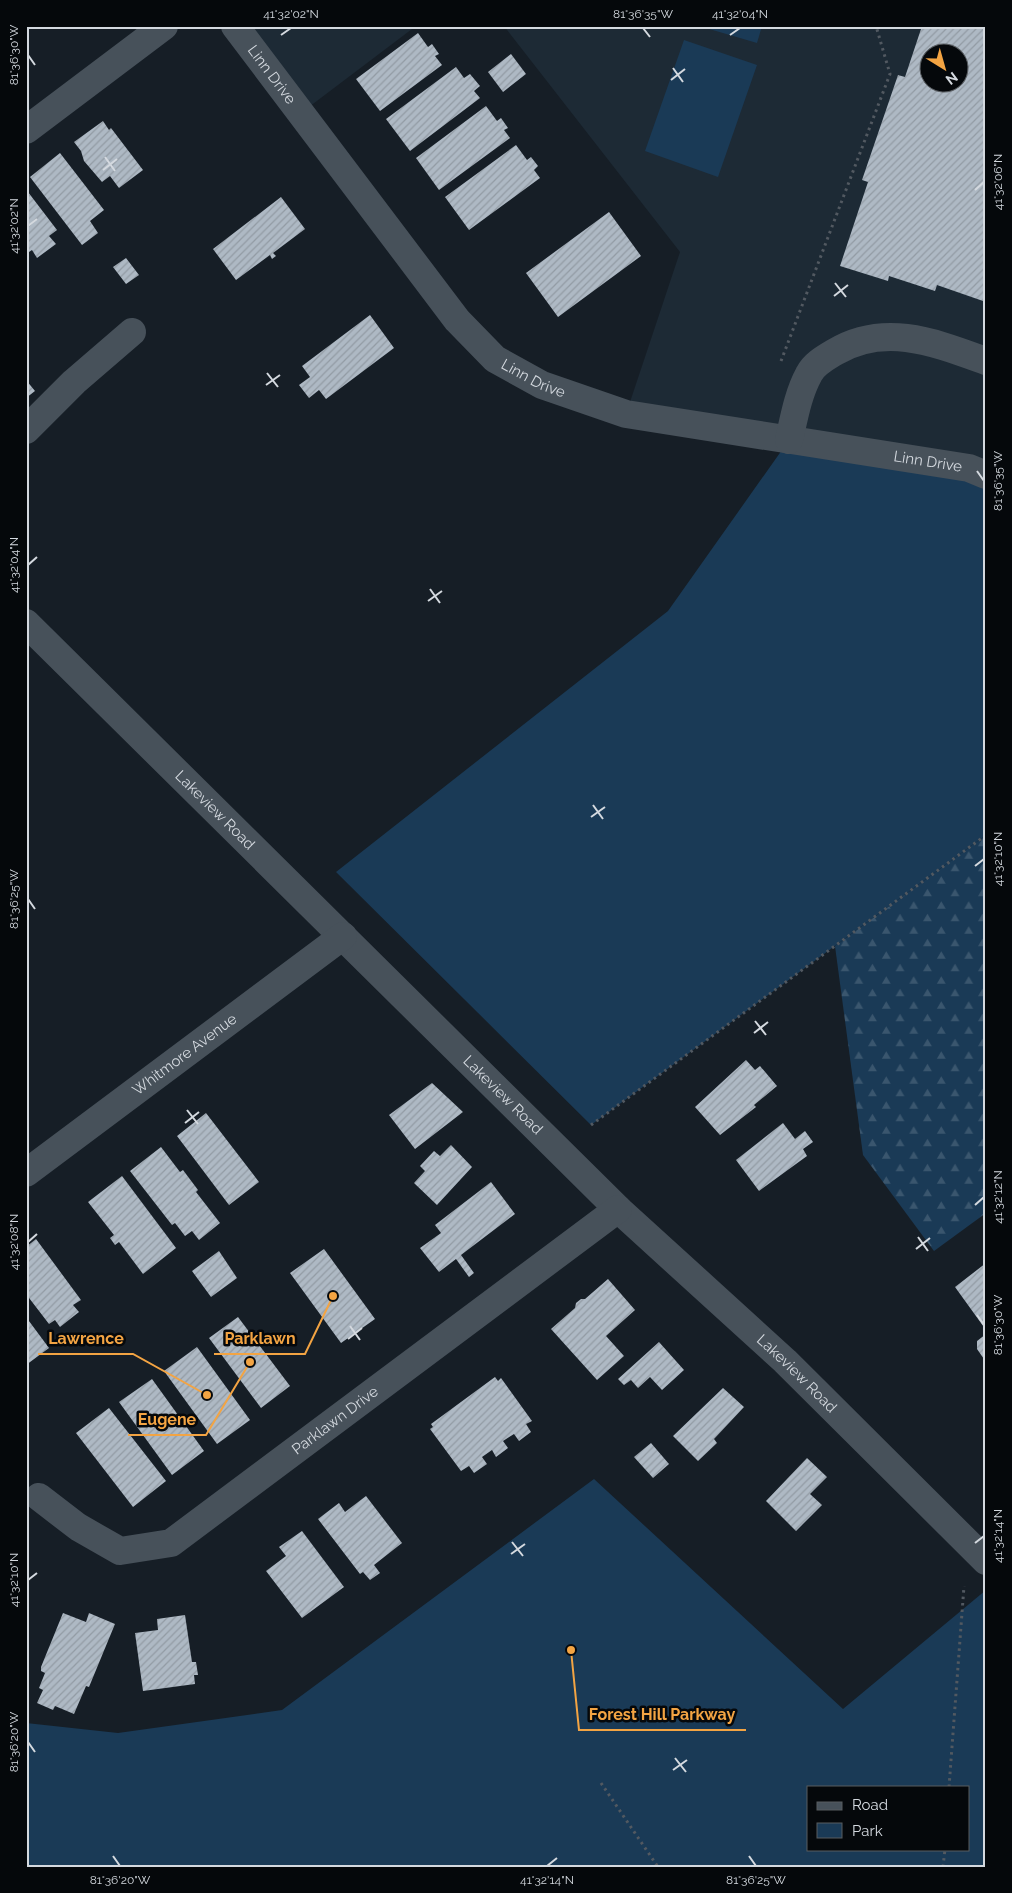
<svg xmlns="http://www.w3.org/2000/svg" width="1012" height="1893" viewBox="0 0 1012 1893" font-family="Raleway,sans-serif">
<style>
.built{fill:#1d2a35;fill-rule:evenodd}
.green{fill:#1a3a56;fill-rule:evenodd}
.forest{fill:url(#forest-firs)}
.building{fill:url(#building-hatch);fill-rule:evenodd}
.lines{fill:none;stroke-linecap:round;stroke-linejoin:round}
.path{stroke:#525961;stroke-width:3;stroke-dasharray:2.5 4;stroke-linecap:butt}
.minor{stroke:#47515a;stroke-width:28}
.ticks{fill:none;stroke:#d4d9df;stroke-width:2}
.labels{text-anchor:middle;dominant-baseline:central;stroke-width:5;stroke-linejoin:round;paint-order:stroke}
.street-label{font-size:15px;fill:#d4d9df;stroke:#05080b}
.leader{fill:none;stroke:#f3a443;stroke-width:2}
.callout-dot{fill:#f3a443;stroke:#05080b;stroke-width:2}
.callout-label{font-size:16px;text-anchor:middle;font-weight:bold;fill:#f3a443;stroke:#05080b;stroke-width:5;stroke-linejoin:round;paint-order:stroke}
.neatline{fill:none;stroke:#d4d9df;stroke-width:2}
.ticks-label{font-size:12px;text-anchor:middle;fill:#d4d9df}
</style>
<defs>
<pattern id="forest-firs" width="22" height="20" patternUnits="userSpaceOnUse" patternTransform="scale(1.25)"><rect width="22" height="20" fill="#1a3a56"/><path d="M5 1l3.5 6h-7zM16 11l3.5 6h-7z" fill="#3a566e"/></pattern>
<pattern id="building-hatch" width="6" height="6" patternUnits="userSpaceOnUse" patternTransform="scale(1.25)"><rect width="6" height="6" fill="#aeb9c4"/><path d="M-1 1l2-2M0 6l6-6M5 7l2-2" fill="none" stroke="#929ba4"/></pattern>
</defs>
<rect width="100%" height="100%" fill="#161e26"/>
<path class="built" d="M236 26H416L301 113Z
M504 26H986V475L626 414 680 252ZM930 52H960V82H930Z"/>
<path class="green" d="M699 26H762L757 43Z
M684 40 757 65 718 177 645 151Z
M789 440 986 475V835L591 1125 336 872 668 611Z
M594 1479 843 1709 986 1590V1867H26V1723L118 1733 282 1710ZM808 1787H968V1849H808Z"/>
<path class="forest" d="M986 835V1213L934 1251 863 1155 835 946Z"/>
<path class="building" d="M922 26H986V296L983 301 937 285 935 291 889 276 888 281 840 266 868 182 862 180 898 75 905 77ZM930 52H960V82H930Z
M418 33 428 47 432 44 439 54 435 56 442 65 380 111 356 79Z
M511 54 526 74 503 92 488 72Z
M456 67 464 78 470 74 480 86 474 91 480 98 410 151 386 119Z
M486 106 497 121 501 118 508 128 504 130 510 138 439 190 416 158Z
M103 121 109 130 111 128 143 170 119 188 110 176 102 182 84 161 81 151 74 142Z
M516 145 527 160 531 157 538 166 534 170 540 178 469 230 445 197Z
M60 153 104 210 90 221 98 233 82 245 30 177Z
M28 192 57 230 49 236 56 244 37 258 32 250 26 254V193Z
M281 197 305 229 273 253 276 256 272 259 270 255 236 280 213 249Z
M609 212 641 256 558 317 526 273Z
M126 258 139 275 126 284 113 267Z
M370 315 394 348 326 399 319 390 309 398 299 385 310 377 302 366Z
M26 380 35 391 26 398Z
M746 1060 755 1070 760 1066 777 1086 754 1105 756 1107 720 1135 695 1107Z
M432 1083 463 1112 415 1149 389 1115Z
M206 1113 259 1182 229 1205 177 1136Z
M783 1123 795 1139 805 1131 813 1142 803 1149 807 1156 759 1191 736 1160Z
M451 1145 472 1167 437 1205 414 1183 425 1171 420 1166 434 1151 440 1156Z
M161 1147 180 1172 183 1170 198 1190 196 1192 220 1223 199 1240 192 1231 185 1236 175 1223 172 1225 130 1171Z
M122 1176 176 1248 143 1274 119 1242 115 1245 110 1238 114 1235 88 1202Z
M491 1182 515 1214 461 1255 474 1273 469 1277 456 1259 439 1272 420 1248 441 1233 435 1225Z
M36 1239 81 1300 73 1305 79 1312 60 1327 55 1320 49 1324 26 1294V1247Z
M324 1249 375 1319 341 1343 290 1273Z
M219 1251 237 1278 211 1297 192 1271Z
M986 1263V1330L955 1287Z
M608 1279 635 1310 606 1336 624 1356 597 1380 551 1329 575 1308 576 1303 581 1299H585Z
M26 1317 49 1348 26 1365Z
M238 1317 290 1386 261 1408 209 1338Z
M986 1334V1362L977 1349V1341Z
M659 1342 684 1370 662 1390 650 1377 638 1388 631 1380 624 1385 618 1379Z
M197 1347 250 1420 217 1444 164 1371Z
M495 1377 498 1381 501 1378 532 1421 526 1424 531 1432 519 1441 514 1434 503 1441 508 1448 496 1457 492 1450 482 1457 487 1464 474 1473 469 1466 461 1471 430 1429 433 1427 431 1424Z
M152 1379 204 1451 172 1475 119 1402Z
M723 1388 744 1407 714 1439 717 1443 698 1461 673 1436Z
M109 1408 166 1481 133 1507 76 1433Z
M651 1443 669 1464 653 1478 634 1457Z
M807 1458 827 1477 810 1494 822 1505 796 1531 766 1501Z
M366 1496 402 1543 374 1565 380 1573 370 1580 363 1572 360 1574 318 1519 339 1503 345 1512Z
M302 1531 344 1587 302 1618 266 1571 286 1556 279 1547Z
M63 1613 86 1622 89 1613 115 1624 89 1687 86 1686 74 1714 55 1706 53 1710 37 1703 43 1690 39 1688 45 1673 41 1671V1667Z
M185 1615 192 1662H196L198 1675H194L195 1684 143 1691 135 1633 158 1630 157 1619Z"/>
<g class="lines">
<path class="path" d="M781 361 890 74 876 26
M591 1125 986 835
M601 1783 658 1867
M949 1787 964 1586
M943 1867 945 1849"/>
<g class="minor">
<path id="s1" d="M235 26 457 320 495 359 542 385 626 414 969 468 986 475"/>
<path d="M26 130 164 26"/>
<path d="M26 430 74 382 132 332"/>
<path d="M789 440C794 418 798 394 809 374 814 364 825 358 835 352 885 322 936 343 986 361"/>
<path id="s2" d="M26 623 618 1209 785 1361 986 1561"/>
<path id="s3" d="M26 1173 343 936"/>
<path id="s4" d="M39 1497 78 1527 120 1551 171 1543 618 1209"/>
</g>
</g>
<path class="ticks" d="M643 28 650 37M281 35 291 28M730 35 740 28M28 55 35 65M673 68 683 82M671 80 685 69M105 157 115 171M103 170 117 159M975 190 984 182M28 226 37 219M835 283 846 297M834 296 848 285M267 373 278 387M266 385 280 375M977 471 984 481M28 565 37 557M430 589 440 603M428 601 442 591M593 805 603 819M591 817 605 807M975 866 984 859M28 899 35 909M755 1021 766 1035M754 1033 768 1022M187 1110 198 1124M185 1123 199 1112M975 1205 984 1197M918 1237 928 1251M28 1242 37 1234M916 1249 930 1238M977 1315 984 1325M350 1326 360 1340M348 1339 362 1328M512 1542 523 1556M975 1543 984 1536M511 1554 525 1544M28 1580 37 1573M28 1742 35 1752M675 1758 686 1772M673 1770 687 1760M113 1856 120 1866M749 1856 756 1866M547 1866 557 1858"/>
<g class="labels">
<g class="street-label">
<text stroke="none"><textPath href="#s1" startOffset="61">Linn Drive</textPath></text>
<text stroke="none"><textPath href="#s1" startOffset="466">Linn Drive</textPath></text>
<text stroke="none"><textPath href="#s1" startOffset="871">Linn Drive</textPath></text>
<text stroke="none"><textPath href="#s2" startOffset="266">Lakeview Road</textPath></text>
<text stroke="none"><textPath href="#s3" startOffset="198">Whitmore Avenue</textPath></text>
<text stroke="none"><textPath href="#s2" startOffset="671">Lakeview Road</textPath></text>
<text stroke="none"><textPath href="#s2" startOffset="1076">Lakeview Road</textPath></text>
<text stroke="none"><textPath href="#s4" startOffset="354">Parklawn Drive</textPath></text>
</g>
</g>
<path class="leader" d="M333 1296L305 1354H214M207 1395L133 1354H38M250 1362L206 1435H128M571 1650L579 1730H746"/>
<g class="callout-dot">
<circle cx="333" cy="1296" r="5"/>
<circle cx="207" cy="1395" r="5"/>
<circle cx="250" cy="1362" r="5"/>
<circle cx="571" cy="1650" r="5"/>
</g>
<g class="callout-label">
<text x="260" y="1344">Parklawn</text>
<text x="86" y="1344">Lawrence</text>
<text x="167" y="1425">Eugene</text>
<text x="662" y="1720">Forest Hill Parkway</text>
</g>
<rect width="1012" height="1893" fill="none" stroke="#05080b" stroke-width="55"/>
<rect x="807" y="1786" width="162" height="65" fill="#05080b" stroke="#585c60"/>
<rect x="817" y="1802" width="25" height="8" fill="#47515a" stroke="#585c60"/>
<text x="852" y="1810" font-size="15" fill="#d4d9df">Road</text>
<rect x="817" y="1823" width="25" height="15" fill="#1a3a56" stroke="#585c60"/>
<text x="852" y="1836" font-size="15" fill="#d4d9df">Park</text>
<g transform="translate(944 68) rotate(143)"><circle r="24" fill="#05080b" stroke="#585c60"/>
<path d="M0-4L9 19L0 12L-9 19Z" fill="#f3a443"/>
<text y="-8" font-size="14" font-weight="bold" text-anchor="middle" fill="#d4d9df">N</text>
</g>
<rect x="28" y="28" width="956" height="1838" class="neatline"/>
<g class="ticks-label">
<text x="291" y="18">41°32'02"N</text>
<text x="643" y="18">81°36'35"W</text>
<text x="740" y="18">41°32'04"N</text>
<text transform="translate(14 55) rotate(-90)" y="4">81°36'30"W</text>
<text transform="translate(998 182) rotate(-90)" y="4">41°32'06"N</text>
<text transform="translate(14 226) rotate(-90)" y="4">41°32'02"N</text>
<text transform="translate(998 481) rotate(-90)" y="4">81°36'35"W</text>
<text transform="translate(14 565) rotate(-90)" y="4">41°32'04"N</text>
<text transform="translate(998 859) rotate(-90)" y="4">41°32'10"N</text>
<text transform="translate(14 899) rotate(-90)" y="4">81°36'25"W</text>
<text transform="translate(998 1197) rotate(-90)" y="4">41°32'12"N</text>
<text transform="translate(14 1242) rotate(-90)" y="4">41°32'08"N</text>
<text transform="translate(998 1325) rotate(-90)" y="4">81°36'30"W</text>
<text transform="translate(998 1536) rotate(-90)" y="4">41°32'14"N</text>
<text transform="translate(14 1580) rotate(-90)" y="4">41°32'10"N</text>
<text transform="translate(14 1742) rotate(-90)" y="4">81°36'20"W</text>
<text x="120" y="1884">81°36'20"W</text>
<text x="547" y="1884">41°32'14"N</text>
<text x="756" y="1884">81°36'25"W</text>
</g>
</svg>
